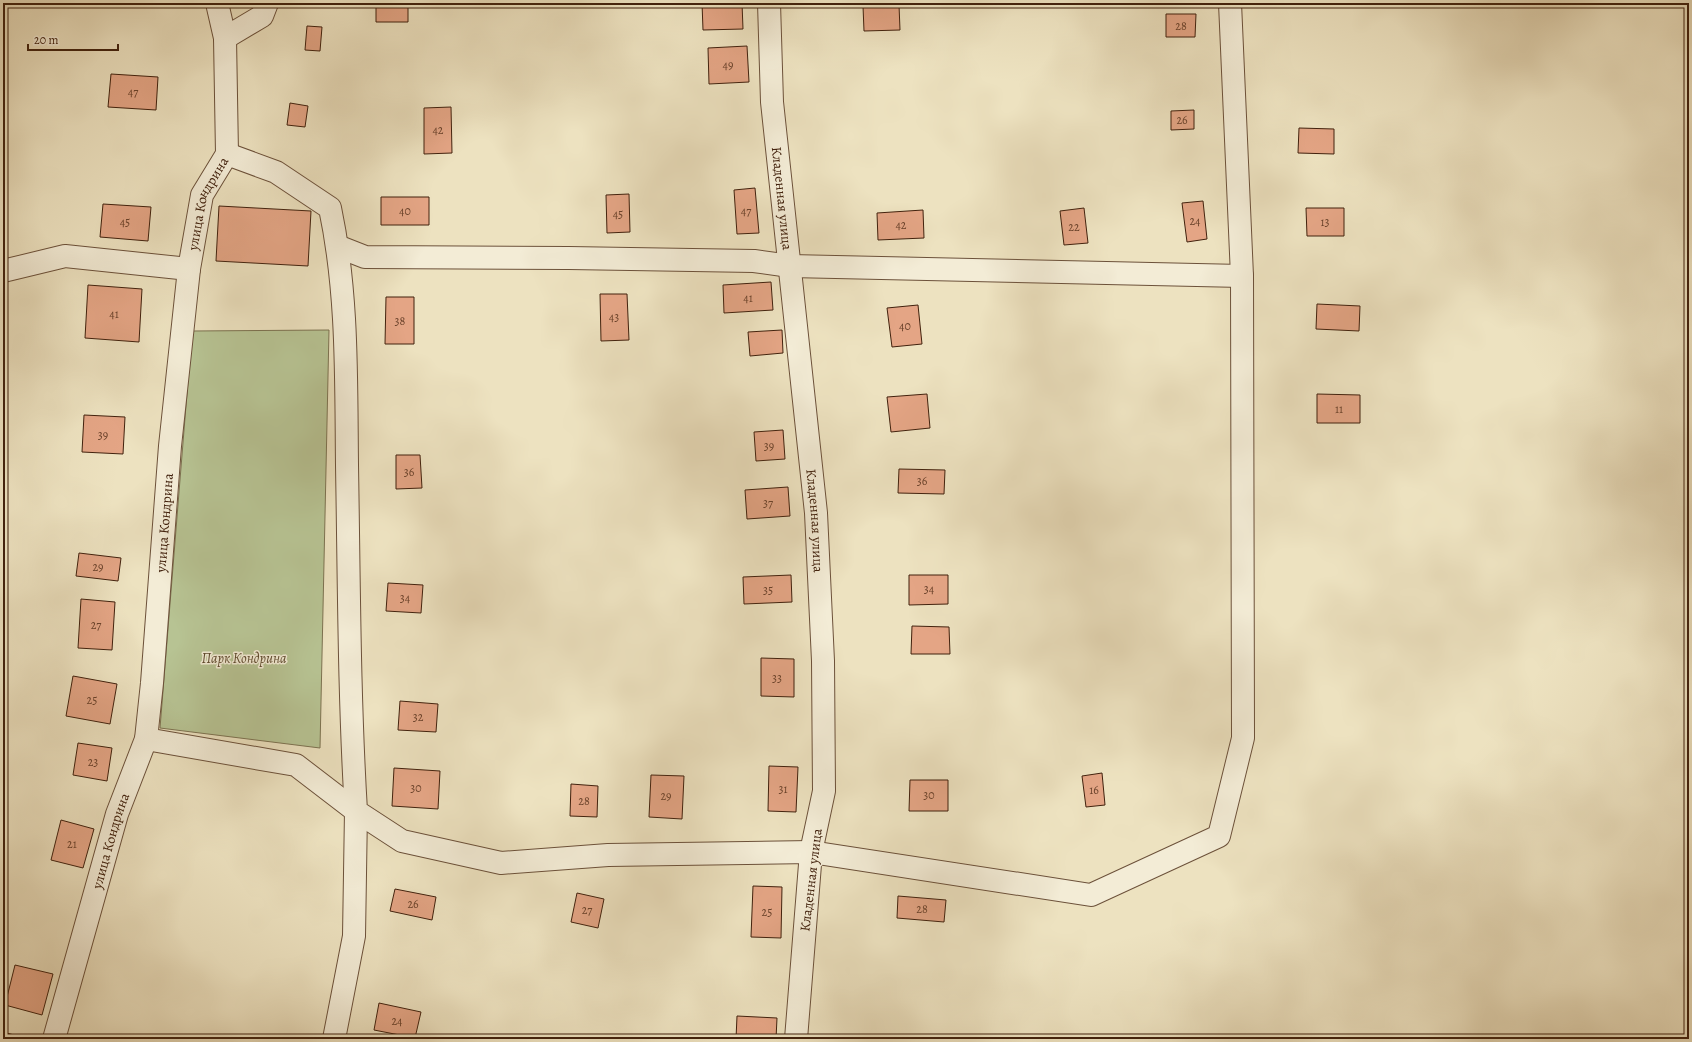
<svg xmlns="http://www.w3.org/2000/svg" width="1692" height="1042" viewBox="0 0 1692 1042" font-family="Alegreya,serif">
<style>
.green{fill:#b7c393;stroke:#7c7250}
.building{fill:#e4a585;stroke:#41210d}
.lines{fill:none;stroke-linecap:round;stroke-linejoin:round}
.street-casing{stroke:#6c513a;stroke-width:24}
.street{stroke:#f3ecd6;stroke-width:22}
.labels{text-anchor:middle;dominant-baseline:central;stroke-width:3;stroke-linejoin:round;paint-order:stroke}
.number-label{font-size:12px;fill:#6a422b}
.street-label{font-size:14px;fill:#41210d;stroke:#f3ecd6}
.park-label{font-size:14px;font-style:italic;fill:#5e4a2e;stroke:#f3ecd6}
</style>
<rect width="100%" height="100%" fill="#ede2c0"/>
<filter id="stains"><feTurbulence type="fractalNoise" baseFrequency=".005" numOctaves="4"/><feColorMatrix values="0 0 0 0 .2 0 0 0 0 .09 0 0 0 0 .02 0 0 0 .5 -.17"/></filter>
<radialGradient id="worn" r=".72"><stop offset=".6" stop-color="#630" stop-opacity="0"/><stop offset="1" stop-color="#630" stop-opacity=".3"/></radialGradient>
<path class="green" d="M329 330 320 748 160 728 192 331Z"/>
<path class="building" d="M376 3H408V22H376Z
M702 3H742L743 29 703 30Z
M899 5 900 30 864 31 863 6Z
M1166 14H1196L1195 37H1166Z
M307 26 322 27 320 51 305 50Z
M747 46 749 82 709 84 708 48Z
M111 74 158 77 156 110 108 107Z
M290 103 308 106 305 127 287 125Z
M451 107 452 153 424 154V108Z
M1194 110V129L1171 130V111Z
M1299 128 1334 129V154L1298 153Z
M755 188 759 233 737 234 734 190Z
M629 194 630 232 607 233 606 195Z
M381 197H429V225H381Z
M1203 201 1207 239 1187 242 1182 203Z
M103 204 151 207 148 241 100 237Z
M219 206 311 211 308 266 216 261Z
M1084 208 1088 243 1064 245 1060 211Z
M1306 208H1344V236H1307Z
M923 210 924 238 878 240 877 213Z
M771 282 773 310 724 313 723 285Z
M88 285 142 289 139 342 85 338Z
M600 294H627L629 340 601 341Z
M386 297H414V344H385Z
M1317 304 1360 306 1359 331 1316 329Z
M918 305 922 344 892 347 887 308Z
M782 330 783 353 750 356 748 332Z
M927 394 930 428 891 432 887 397Z
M1317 394 1360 395V423H1317Z
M84 415 125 417 123 454 82 452Z
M783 430 785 459 756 461 754 432Z
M396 455H420L422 488 396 489Z
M899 469 945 470 944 494 898 493Z
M788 487 790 516 747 519 745 490Z
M79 553 121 558 118 581 76 576Z
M791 575 792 602 744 604 743 577Z
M909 575H948V604L909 605Z
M388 583 423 585 421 613 386 611Z
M81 599 115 602 112 650 78 648Z
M912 626 949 627 950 654H911Z
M761 658 794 659V697L761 696Z
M73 676 117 684 110 724 66 716Z
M400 701 438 704 436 732 398 730Z
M78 743 112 748 107 781 73 775Z
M769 766 798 767 796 812 768 811Z
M394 768 440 771 438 809 392 806Z
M1102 773 1105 805 1086 807 1082 776Z
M651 775 684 776 682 819 649 817Z
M910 780H948V811H909Z
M571 784 598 786 597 817 570 816Z
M61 820 94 829 83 868 51 860Z
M753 886 782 887 781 938 751 937Z
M395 889 436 897 432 920 390 911Z
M577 893 604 899 598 928 571 922Z
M898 896 946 900 944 922 897 918Z
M15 965 53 974 42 1015 5 1005Z
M379 1003 421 1012 415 1038 374 1030Z
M737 1016 777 1018 776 1039H736Z
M3 1032 29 1039H3Z"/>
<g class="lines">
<g class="street-casing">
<g id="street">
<path id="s1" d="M769 3 772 102 816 513 823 661 824 791 811 852 796 1039"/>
<path d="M225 38 262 16 267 3"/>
<path d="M227 154 276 172 330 208C348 293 346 379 347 465 349 580 349 696 356 811L402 841 501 863 608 855 811 852 1091 895 1219 836 1243 738 1242 276 1230 3"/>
<path d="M337 246 365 257 569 258 754 261 790 266 1242 276"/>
<path d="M3 271 65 256 189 269"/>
<path d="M146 739 296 765 356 811 354 936 334 1039"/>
<path id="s2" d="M54 1039 117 814 146 739 152 683 170 446 189 269 202 195 227 154 225 38 217 3"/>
</g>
</g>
<use href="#street" class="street"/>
</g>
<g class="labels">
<g class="number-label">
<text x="1181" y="26">28</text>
<text x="728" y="65">49</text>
<text x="133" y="92">47</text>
<text x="1182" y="120">26</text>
<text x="438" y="130">42</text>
<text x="405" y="211">40</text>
<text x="746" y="211">47</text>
<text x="618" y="214">45</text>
<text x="1195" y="221">24</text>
<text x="125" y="222">45</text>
<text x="1325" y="222">13</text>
<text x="901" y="225">42</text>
<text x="1074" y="227">22</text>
<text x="748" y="298">41</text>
<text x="114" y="314">41</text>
<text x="614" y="317">43</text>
<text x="400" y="321">38</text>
<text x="905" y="326">40</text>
<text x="1339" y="409">11</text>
<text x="103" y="435">39</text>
<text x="769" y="446">39</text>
<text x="409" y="472">36</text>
<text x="922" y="481">36</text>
<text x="768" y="503">37</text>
<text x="98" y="567">29</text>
<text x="929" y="589">34</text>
<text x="768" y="590">35</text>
<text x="405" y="598">34</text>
<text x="96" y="625">27</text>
<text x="777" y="678">33</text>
<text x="92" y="700">25</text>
<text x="418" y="717">32</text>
<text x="93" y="762">23</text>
<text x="416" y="788">30</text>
<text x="783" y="789">31</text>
<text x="1094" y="790">16</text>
<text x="929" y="795">30</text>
<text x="666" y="796">29</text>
<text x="584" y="801">28</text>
<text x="72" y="844">21</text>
<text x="413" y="904">26</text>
<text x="922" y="909">28</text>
<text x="587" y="910">27</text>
<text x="767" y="912">25</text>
<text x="397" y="1021">24</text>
</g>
<g class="street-label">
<text stroke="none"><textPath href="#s1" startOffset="196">Кладенная улица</textPath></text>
<text stroke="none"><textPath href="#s2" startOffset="855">улица Кондрина</textPath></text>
<text stroke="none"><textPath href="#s1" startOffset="520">Кладенная улица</textPath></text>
<text stroke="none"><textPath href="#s2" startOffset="531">улица Кондрина</textPath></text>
<text stroke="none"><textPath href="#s2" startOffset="206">улица Кондрина</textPath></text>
<text transform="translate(811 880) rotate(-83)">Кладенная улица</text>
</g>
<g class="park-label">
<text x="244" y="658">Парк Кондрина</text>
</g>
</g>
<rect width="1692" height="1042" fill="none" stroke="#ede2c0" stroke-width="16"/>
<rect x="4" y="4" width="1684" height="1034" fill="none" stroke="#41210d" stroke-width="2"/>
<rect x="8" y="8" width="1676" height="1026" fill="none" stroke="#41210d"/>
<path d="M28 44v6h90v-6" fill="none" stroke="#41210d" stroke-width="2"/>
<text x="34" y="44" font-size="12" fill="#41210d" stroke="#f3ecd6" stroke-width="3" paint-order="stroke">20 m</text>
<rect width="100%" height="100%" filter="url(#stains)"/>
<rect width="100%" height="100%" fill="url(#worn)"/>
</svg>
